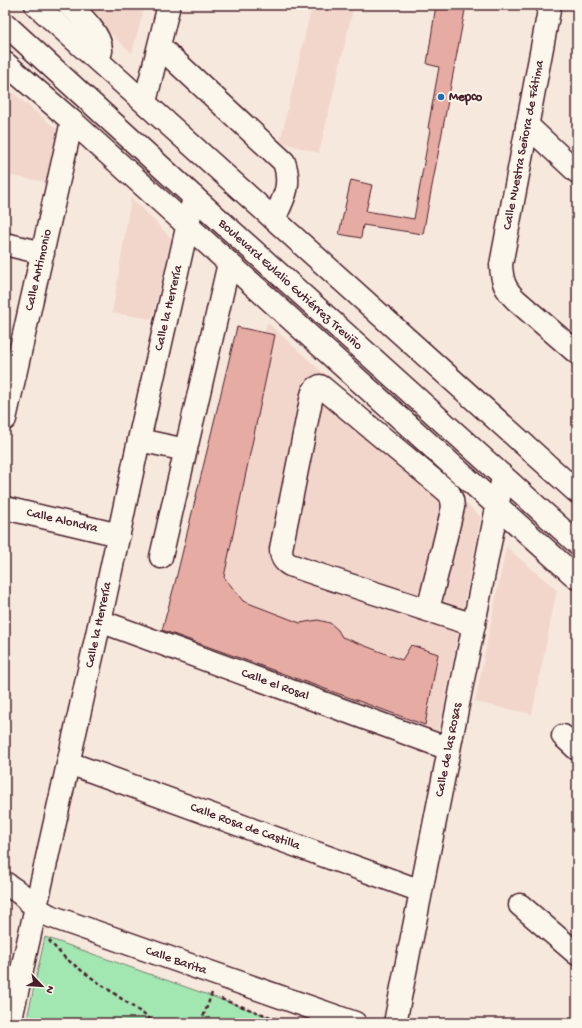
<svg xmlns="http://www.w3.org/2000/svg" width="582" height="1028" viewBox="0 0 582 1028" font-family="'Gochi Hand',sans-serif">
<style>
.built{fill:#f2d6cc}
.green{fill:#a2e6b1;stroke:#76826e}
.building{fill:#e6aca3;stroke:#4a1f2b}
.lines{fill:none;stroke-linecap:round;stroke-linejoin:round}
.minor-casing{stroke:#4a1f2b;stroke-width:25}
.major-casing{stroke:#4a1f2b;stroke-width:25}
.path{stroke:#4a1f2b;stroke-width:2.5;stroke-dasharray:4 3;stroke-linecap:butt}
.minor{stroke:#fbf7ec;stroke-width:22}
.major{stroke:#fbf7ec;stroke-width:22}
.poi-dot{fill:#1f6fb2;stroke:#fbf7ec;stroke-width:1.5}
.labels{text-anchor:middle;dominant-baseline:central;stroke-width:4;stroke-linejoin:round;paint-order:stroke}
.poi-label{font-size:13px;font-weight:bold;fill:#4a1f2b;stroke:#fbf7ec;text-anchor:start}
.street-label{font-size:13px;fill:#4a1f2b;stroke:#fbf7ec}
</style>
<rect width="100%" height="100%" fill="#f7e8dd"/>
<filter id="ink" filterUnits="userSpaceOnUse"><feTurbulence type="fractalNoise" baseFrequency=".025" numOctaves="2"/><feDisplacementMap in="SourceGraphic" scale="8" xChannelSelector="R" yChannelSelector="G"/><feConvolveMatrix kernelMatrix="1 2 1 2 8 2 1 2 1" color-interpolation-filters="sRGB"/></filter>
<g filter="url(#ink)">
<path class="built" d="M80 5H145L132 53 92 17Z
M312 5H354L319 153 280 142Z
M5 86 64 135 52 183 5 175Z
M131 197 172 239 152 319 112 313Z
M267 322 481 517 438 737 210 647 162 630 175 583 237 327 264 333Z
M506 547 557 590 532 714 475 702Z"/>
<path class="green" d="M45 937 287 1023H26Z"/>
<path class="building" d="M436 5H466L423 234 363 225 361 238 339 234 351 180 372 185 366 211 414 219 430 129 428 128 439 67 427 64Z
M237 327 275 335 224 577 243 601 300 623 318 620 330 623 338 630 342 637 402 660 411 645 438 654 425 725 162 630 175 583Z"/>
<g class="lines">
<g class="minor-casing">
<path id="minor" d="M69 5C80 15 102 35 101 51 100 54 99 57 98 60
M550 5 501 265C502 282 505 289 516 300L577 353
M159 46 284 162C292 185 284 198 274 219
M5 63 72 121 188 226
M145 102 169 5
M527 125 577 172
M5 244 43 253
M5 419 72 121
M139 440 186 450
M5 508 119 535
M161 557 229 263
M428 610 453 507 452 500 449 493 323 388 320 386C315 388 313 390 312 395L281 549C281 557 283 561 290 565 351 586 412 605 474 625
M100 621 449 749
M563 736 577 749
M69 763 421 891
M5 883 21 894 36 908 50 916 355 1023
M520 905 577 954
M10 1023 100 621 139 440 194 197
M395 1023 503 477"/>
</g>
<g class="major-casing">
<path id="major" d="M36 5 577 492
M5 24 194 197 577 543
M188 226 577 578"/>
</g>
<path class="path" d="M49 940 51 943 65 958 85 973 156 1023
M221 999 287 1023
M201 1023 212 993"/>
<use href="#minor" class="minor"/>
<use href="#major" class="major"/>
</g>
</g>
<circle class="poi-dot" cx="441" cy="97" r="4"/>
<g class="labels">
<g class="poi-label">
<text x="449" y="97">Mepco</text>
</g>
<g class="street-label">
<text transform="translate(524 145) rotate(-79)">Calle Nuestra Señora de Fátima</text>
<text transform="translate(39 270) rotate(-77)">Calle Antimonio</text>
<text transform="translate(290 285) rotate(42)">Boulevard Eulalio Gutiérrez Treviño</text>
<text transform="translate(169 308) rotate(-77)">Calle la Herrería</text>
<text transform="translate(62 521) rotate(13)">Calle Alondra</text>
<text transform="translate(99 625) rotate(-78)">Calle la Herrería</text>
<text transform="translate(275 685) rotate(20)">Calle el Rosal</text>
<text transform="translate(449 750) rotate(-79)">Calle de las Rosas</text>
<text transform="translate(245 827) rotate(20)">Calle Rosa de Castilla</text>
<text transform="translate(176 961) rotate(19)">Calle Barita</text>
</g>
</g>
<rect width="582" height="1028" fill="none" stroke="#fbf7ec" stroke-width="20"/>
<rect x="10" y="10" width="562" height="1008" fill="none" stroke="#4a1f2b" stroke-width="1.5" filter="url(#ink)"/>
<g transform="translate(42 986) rotate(115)" stroke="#fbf7ec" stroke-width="3" paint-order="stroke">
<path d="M0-3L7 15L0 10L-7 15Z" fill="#4a1f2b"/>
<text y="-6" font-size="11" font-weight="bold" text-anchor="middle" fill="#4a1f2b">N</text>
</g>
</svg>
